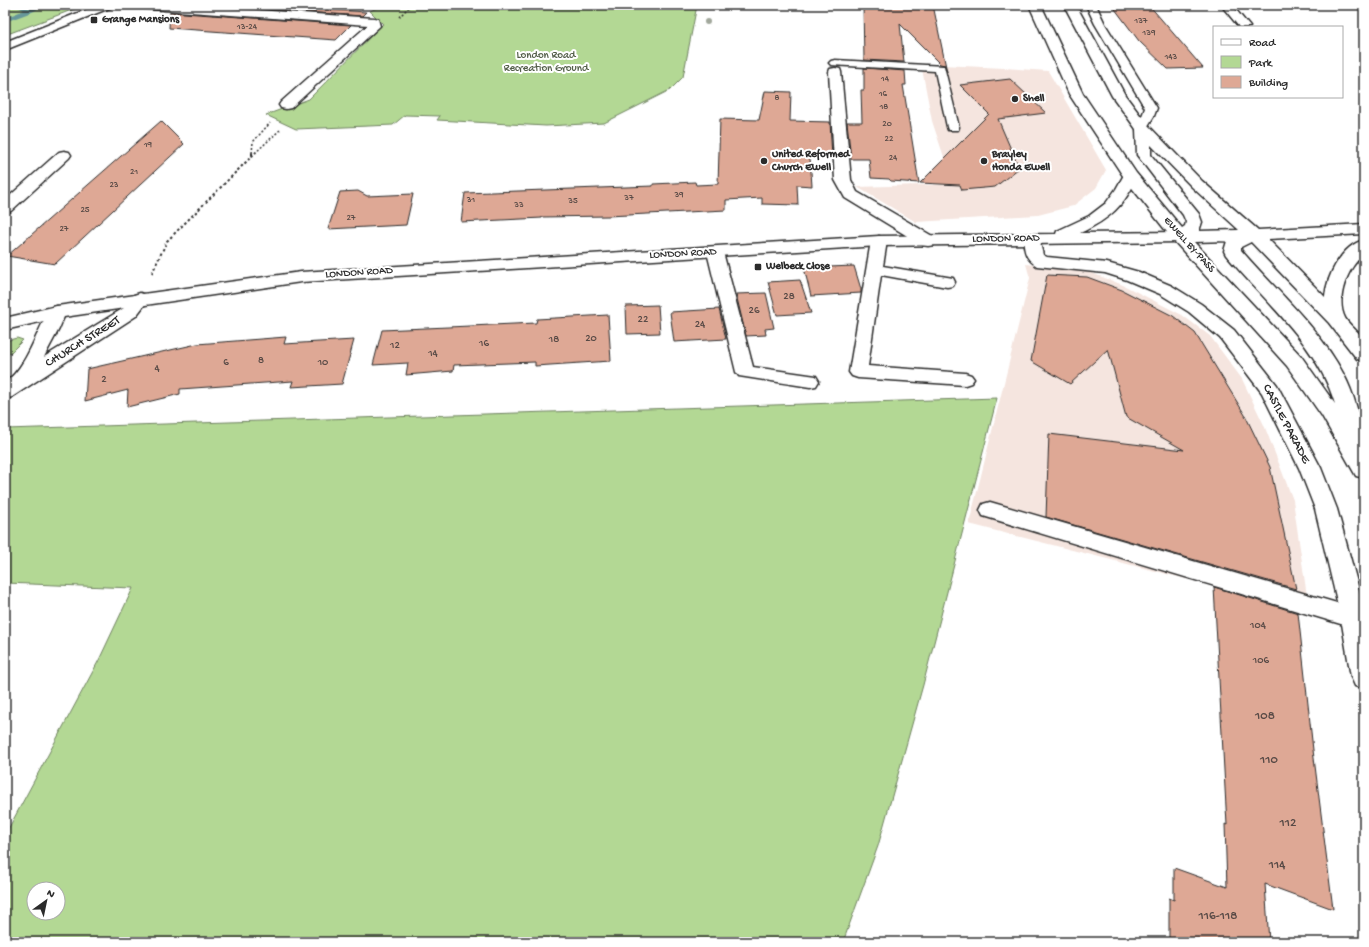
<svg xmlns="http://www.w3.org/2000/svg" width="1369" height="947" viewBox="0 0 1369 947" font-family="'Gochi Hand',sans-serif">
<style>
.built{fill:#f5e5df}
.green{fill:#b3d894;stroke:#6f8260;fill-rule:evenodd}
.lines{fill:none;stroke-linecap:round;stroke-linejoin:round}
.stream{fill:#66979a;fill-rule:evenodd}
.building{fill:#dea895;stroke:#2b2b2b}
.service-casing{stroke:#2b2b2b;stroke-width:3}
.minor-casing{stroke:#2b2b2b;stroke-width:3}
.tertiary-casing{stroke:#2b2b2b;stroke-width:3}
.secondary-casing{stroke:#2b2b2b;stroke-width:3}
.trunk-casing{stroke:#2b2b2b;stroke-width:3}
.path-far1{stroke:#2b2b2b;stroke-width:1.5;stroke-dasharray:2 2;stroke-linecap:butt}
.path{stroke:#2b2b2b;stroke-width:2;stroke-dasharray:2.5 2.5;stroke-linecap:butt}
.service{fill:#fff;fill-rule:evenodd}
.minor{fill:#fff;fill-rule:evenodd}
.tertiary{fill:#fff;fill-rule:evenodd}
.secondary{fill:#fff;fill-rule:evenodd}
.trunk{fill:#fff;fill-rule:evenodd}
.tree{fill:#a1a79b}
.poi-dot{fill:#2b2b2b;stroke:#fff;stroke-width:1.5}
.labels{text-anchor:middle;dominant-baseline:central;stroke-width:4;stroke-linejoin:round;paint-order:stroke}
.far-number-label{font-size:9px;fill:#584a46}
.far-poi-label{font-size:11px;font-weight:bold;fill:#2b2b2b;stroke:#fff;text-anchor:start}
.far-park-label{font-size:11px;fill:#545f4a;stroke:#fff}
.far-street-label{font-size:11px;fill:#2b2b2b;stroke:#fff}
.number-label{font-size:11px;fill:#584a46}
.street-label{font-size:13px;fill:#2b2b2b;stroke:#fff}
.near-number-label{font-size:13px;fill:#584a46}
</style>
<rect width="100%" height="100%" fill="#fff"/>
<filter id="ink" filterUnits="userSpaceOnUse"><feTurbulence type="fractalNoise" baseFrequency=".025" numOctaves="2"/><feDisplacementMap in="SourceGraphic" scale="8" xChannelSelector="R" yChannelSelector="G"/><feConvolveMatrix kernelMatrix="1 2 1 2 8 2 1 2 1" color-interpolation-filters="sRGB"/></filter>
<g filter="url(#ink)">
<path class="built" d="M879 62 1004 68 1048 71 1106 170 1096 188 1073 206 1038 215 916 222 857 187 953 184 932 121 922 69 879 65Z
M1026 264 1089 272 1123 285 1182 315 1210 336 1242 379 1264 425 1293 500 1309 610 969 524 1030 278Z"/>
<path class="green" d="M5 5H85L5 35Z
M384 5H697L683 77 670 90 604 123 546 126 437 120 440 116 405 115 393 125 296 129 266 115 309 99 383 24 370 11Z
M17 338 23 340 5 358V341Z
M997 398 923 685 878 846 843 942H5V835L99 660 133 588 5 583V429ZM34 889H58V913H34Z"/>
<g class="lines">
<path class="stream" d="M13 5H21L29 8 38 5H46L32 12 5 22V18L24 10Z"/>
</g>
<path class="building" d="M207 5H264L366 12 362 16Z
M863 5H933L947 72 945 65 940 64 900 24 904 62 864 60Z
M1112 5H1149L1203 68 1168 69 1139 41Z
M170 12 351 25 336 40 169 28Z
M864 68 905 71 906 85H903L919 183 891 181 889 179 871 178 869 159H851L847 122H862L861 90H864Z
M1010 79 1046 113 998 119 1019 168 995 187 962 190 960 185 920 183 989 114 960 85Z
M765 91 791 92 790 121 830 122 832 158H810L812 186 797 185 798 205 762 204V198L726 200V210L608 216 542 217V218L461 222 465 193 653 186V184L695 182 696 185 718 184 720 119 759 120Z
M161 121 184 144 55 264 7 256Z
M358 191 367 196 413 194 406 225 328 229 340 192Z
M854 266 861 289V293L811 296 804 268Z
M1047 275 1087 277 1122 290 1173 316 1195 333 1245 415 1270 467 1296 589 1046 517 1049 434 1184 450 1126 417 1108 349 1070 384 1031 361Z
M800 280 811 313 777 315 768 282Z
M766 293 774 328 765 329 766 335 746 336 736 294Z
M658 305 660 333 627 334 626 306Z
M719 309 726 339 674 342 670 312Z
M608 315 611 361 535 366V362L454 365 453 371 406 375 408 363 373 365 382 330 536 323 537 319Z
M286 337 284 344 354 340 342 384 291 387 293 381 180 389V394L127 407 128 390 85 401 87 369 197 344Z
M1214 587 1298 613 1313 750 1333 909 1265 884 1269 942H1169V898L1174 900V868L1227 887 1225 824 1227 825Z"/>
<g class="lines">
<g class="service-casing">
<path id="service" d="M1086 5H1096L1105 24 1157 108 1154 116 1146 129H1136L1135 126 1142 116 1145 108 1095 24Z
M1221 5H1232L1250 27H1239Z
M835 60 944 66 959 127 958 130H948L947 127 935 71 831 65 829 63 831 61Z
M879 236 884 238 887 241 883 266 947 277 953 278 955 282 953 286 947 287 881 275 868 366 965 373 971 375 974 379 971 383 965 385 858 378 852 376 849 372 871 241 874 238Z
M715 247 720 249 723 252 753 367 816 376 819 381 816 386 810 387 739 376 736 372 707 252 710 249Z
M990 502 1354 608 1362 611 1364 615 1362 625 1354 628 983 516 980 510 983 504Z"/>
</g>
<g class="minor-casing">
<path id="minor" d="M131 5H185L374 18 378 19 380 26 291 108 286 109 281 108 279 105 281 102 368 25 137 8 133 7Z
M835 68 840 69 841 72 851 180 857 192 934 237 936 241 934 245 928 246 922 245 845 198 835 180 829 72 830 69Z
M64 151 69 152 71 155 69 158 11 211 5 213V200L59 152Z
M1031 234 1037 235 1039 239 1043 255 1047 257 1107 263 1139 272 1172 286 1201 304 1234 330 1277 385 1321 468 1337 509 1364 608V689L1355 686 1351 677 1341 618 1315 509 1299 468 1262 393 1220 338 1189 312 1160 294 1127 280 1105 273 1037 266C1025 258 1025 253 1023 239L1025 235Z
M140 293 146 295 149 299 136 316 12 397 5 399V382C28 367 36 330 51 308L57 306 63 308 66 312 59 329 44 357 124 308 134 295Z"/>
</g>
<g class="tertiary-casing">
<path id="tertiary" d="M98 5H114L112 7 5 50V42Z"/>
</g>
<g class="secondary-casing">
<path id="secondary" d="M1130 171 1135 173 1138 176C1124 206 1110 219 1080 233L1180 232 1186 233 1188 237 1186 241 1180 242 879 246 301 282 57 318 5 330V318L57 306 301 272 879 236 1056 234 1057 231 1089 216 1106 203 1116 189 1125 173Z"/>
</g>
<g class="trunk-casing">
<path id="trunk" d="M1029 5H1041L1083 94 1136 173 1182 228 1185 226 1186 222 1183 215 1137 155 1136 129 1112 96 1064 5H1076L1125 95 1146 123 1202 181 1258 230 1364 224V234L1268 239 1325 297C1327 276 1341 246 1364 240V254C1348 267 1335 298 1345 318 1349 326 1362 333 1364 342 1365 348 1364 355 1364 361L1357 359 1329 323 1251 242 1241 247V250C1276 291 1319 327 1344 375 1354 394 1359 415 1364 436V439L1360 444 1364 451V478L1356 476 1322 416 1287 366 1174 241 1125 179 1069 94ZM1151 145 1192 187 1239 230 1199 231 1202 222 1199 214 1151 155ZM1227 241 1224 251 1226 255C1265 302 1317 343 1335 404L1301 356 1194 242 1228 241Z"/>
</g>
<path class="path-far1" d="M5 7 10 5
M399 17 411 5
M252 153 253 142 270 123
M255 153 281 129"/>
<path class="path" d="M252 155V152
M152 273 167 241 256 152"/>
<use href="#service" class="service"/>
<use href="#minor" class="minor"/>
<use href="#tertiary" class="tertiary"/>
<use href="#secondary" class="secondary"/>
<use href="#trunk" class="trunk"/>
</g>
<circle class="tree" cx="707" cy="22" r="3"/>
</g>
<g class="poi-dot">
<rect x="90" y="16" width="8" height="8" rx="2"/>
<circle cx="1015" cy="99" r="4"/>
<circle cx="764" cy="161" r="4"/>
<circle cx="984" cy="161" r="4"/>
<rect x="754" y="263" width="8" height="8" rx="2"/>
</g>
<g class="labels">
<g class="far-number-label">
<text x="1141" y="21">137</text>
<text x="247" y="27">13-24</text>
<text x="1149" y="33">139</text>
<text x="1171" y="57">143</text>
<text x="885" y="79">14</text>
<text x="883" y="94">16</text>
<text x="777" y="98">8</text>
<text x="884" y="107">18</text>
<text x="887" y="124">20</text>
<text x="889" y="139">22</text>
<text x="148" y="145">19</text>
<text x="893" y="158">24</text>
<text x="134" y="172">21</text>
<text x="114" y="185">23</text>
<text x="679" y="195">39</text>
<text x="629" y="198">37</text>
<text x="471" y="200">31</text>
<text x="573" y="201">35</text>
<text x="519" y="205">33</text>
<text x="85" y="210">25</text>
<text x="351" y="218">27</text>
<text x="64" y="229">27</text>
</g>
<g class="far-poi-label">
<text x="102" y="20">Grange Mansions</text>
<text x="1023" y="99">Shell</text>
<text x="772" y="155">United Reformed<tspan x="772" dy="13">Church Ewell</tspan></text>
<text x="992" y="155">Brayley<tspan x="992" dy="13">Honda Ewell</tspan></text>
<text x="766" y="267">Welbeck Close</text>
</g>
<g class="far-park-label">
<text x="546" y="56">London Road<tspan x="546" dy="13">Recreation Ground</tspan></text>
</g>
<g class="far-street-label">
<text transform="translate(1006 239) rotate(-1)">LONDON ROAD</text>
<text transform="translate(1189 245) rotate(48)">EWELL BY-PASS</text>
<text transform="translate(683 254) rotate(-3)">LONDON ROAD</text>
<text transform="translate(359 273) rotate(-4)">LONDON ROAD</text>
</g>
<g class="number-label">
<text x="789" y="297">28</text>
<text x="754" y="311">26</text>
<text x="643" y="320">22</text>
<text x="700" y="325">24</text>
<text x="591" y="339">20</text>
<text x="554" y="340">18</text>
<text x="484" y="344">16</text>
<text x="395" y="346">12</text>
<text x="433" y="354">14</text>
<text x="261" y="361">8</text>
<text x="226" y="363">6</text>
<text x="323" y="363">10</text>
<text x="157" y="369">4</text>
<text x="104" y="380">2</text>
<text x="1258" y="626">104</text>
<text x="1261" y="661">106</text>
</g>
<g class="street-label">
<text transform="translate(83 342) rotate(-32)">CHURCH STREET</text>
<text transform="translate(1286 424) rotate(62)">CASTLE PARADE</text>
</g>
<g class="near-number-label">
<text x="1265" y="716">108</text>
<text x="1269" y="760">110</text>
<text x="1288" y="823">112</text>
<text x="1277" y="865">114</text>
<text x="1218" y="916">116-118</text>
</g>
</g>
<rect width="1369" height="947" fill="none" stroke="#fff" stroke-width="20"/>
<rect x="10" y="10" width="1349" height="927" fill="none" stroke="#2b2b2b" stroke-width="1.5" filter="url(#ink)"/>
<rect x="1213" y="26" width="130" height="72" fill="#ffffff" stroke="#aaaaaa"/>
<rect x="1221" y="39" width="20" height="6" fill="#ffffff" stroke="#aaaaaa"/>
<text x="1249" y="46" font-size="12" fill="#2b2b2b">Road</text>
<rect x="1221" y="56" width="20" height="12" fill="#b3d894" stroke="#aaaaaa"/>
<text x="1249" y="66" font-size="12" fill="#2b2b2b">Park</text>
<rect x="1221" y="76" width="20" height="12" fill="#dea895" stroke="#aaaaaa"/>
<text x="1249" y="86" font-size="12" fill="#2b2b2b">Building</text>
<g transform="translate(46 901) rotate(33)"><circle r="19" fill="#ffffff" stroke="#aaaaaa"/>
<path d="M0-3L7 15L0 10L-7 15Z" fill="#2b2b2b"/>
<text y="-6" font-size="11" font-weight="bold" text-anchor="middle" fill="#2b2b2b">N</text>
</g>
</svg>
